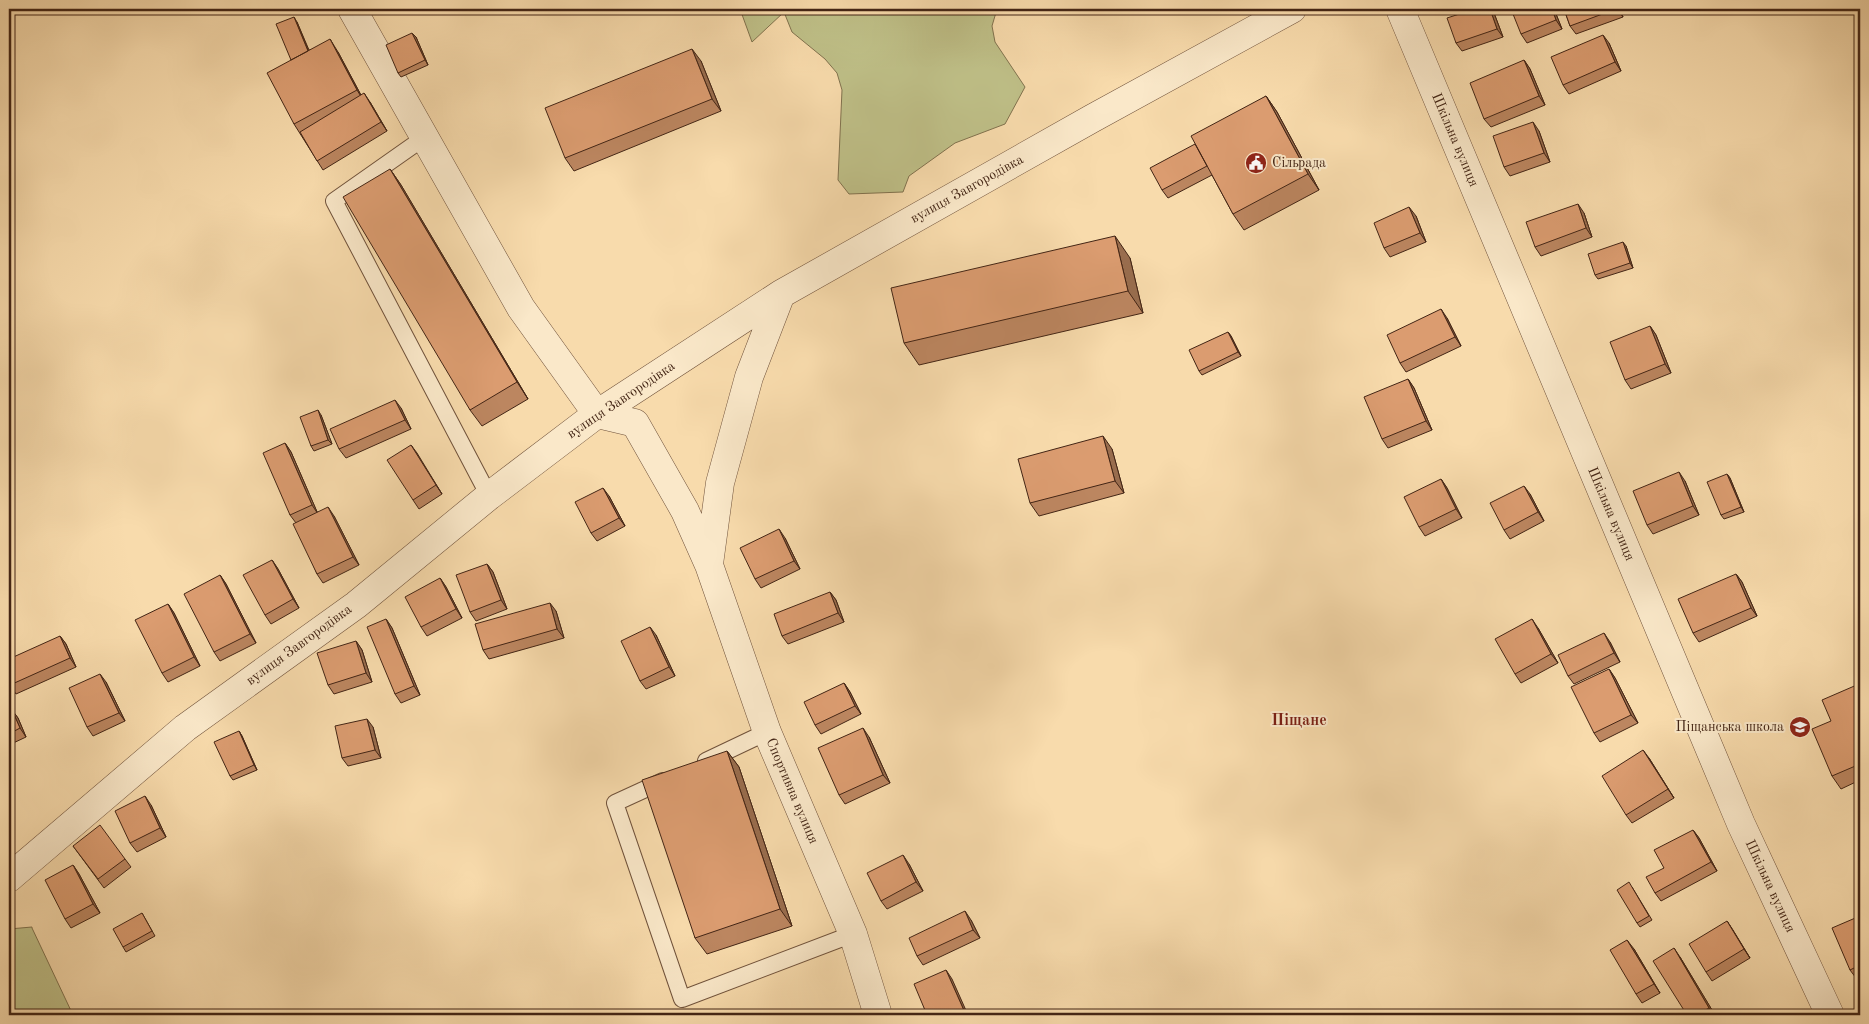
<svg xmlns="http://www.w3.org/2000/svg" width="1869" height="1024" viewBox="0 0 1869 1024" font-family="'Old Standard TT',serif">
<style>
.green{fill:#bfc088;stroke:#81724e}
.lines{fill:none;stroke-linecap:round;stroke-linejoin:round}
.service-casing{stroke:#70523b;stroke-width:18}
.minor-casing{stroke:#70523b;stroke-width:29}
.service{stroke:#fae8c9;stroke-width:16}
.minor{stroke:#fae8c9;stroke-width:28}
.wall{fill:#bc8660;stroke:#432515}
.shaded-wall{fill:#996d4e;stroke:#432515}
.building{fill:#db9c70;stroke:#432515}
.labels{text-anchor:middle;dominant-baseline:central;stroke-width:4;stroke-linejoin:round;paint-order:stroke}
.street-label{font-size:14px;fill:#432515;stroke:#fae8c9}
.poi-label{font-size:14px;fill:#432515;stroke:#fae8c9;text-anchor:start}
.quarter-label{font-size:16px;font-weight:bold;fill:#7a1f14;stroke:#fae8c9}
</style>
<rect width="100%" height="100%" fill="#f8dbac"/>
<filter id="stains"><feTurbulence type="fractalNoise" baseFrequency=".004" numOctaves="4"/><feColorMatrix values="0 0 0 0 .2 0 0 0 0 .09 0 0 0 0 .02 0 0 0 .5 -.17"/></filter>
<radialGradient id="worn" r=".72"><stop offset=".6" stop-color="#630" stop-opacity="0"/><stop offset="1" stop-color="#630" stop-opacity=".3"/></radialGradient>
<path class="green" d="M740 9H997L992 26 995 42 1025 87 1005 124 955 143 909 176 903 192 849 194 838 180 842 90 837 73 825 59 792 32 784 12 752 42Z
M32 927V928L73 1015H9V929Z"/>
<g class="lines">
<g class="service-casing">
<path id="service" d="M425 137 334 201 489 496
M706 761 767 732
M663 781 615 803 682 999 853 934"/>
</g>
<g class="minor-casing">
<path id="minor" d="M352 9 521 308 597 414 635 423 685 511 709 565 767 732 853 934 878 1015
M1400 9 1741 824 1830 1015
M709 564 720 483 749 377 781 294
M9 878 185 728 356 605 489 496 597 414 781 294 1093 118 1292 9"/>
</g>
<use href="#service" class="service"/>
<use href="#minor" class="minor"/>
</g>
<path class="wall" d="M1189 9H1206L1193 14Z
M1475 9H1491L1494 13 1503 37 1462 51 1456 43Z
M1554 9 1562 29 1527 43 1521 34Z
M1564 9H1619L1623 17 1576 34 1570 26Z
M297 22 309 50 338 52 361 95 370 102 387 131 323 170 294 124 291 60Z
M416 37 428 65 401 77 398 73Z
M1609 43 1621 71 1569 94 1563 85Z
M1524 60 1530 69 1545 105 1491 127 1484 119Z
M701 61 721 111 574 171 565 158Z
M1266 96 1277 112 1319 190 1244 230 1233 214 1212 175 1168 198 1162 190 1195 144Z
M1539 131 1550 162 1510 176 1504 167Z
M390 169 401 185 528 399 482 426 470 410Z
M1584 213 1592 237 1541 256 1535 247Z
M1416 216 1426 242 1390 257 1384 248Z
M1626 246 1633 268 1598 279 1595 275Z
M1130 258 1143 313 919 365 904 343Z
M1447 318 1461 346 1406 372 1400 363Z
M1650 326 1656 335 1671 373 1631 389 1625 380Z
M1228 332 1231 336 1241 356 1202 375 1199 371Z
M1408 379 1414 388 1432 430 1388 448 1382 439Z
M401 408 411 429 346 458 339 449Z
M321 415 332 444 314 451 311 446Z
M285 443 291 452 317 512 334 516 359 565 323 583 317 574 296 523 290 515Z
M411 445 442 494 419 509 413 500Z
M1112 449 1124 493 1039 516 1030 503Z
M1727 474 1730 478 1744 512 1724 519 1721 515Z
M1441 479 1447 488 1462 518 1425 536 1419 527Z
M1685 481 1699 515 1653 534 1647 525Z
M1530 494 1544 521 1510 539 1504 530Z
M609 496 625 526 597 541 591 533Z
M785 538 800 569 761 588 755 579Z
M272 560 278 569 299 608 271 624 265 615Z
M487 564 493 572 507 609 476 621 470 612Z
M1736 574 1742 582 1757 616 1699 642 1693 633Z
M220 575 226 584 256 643 220 661 214 652Z
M440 578 446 587 462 618 427 636 421 627Z
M830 592 836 600 844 622 788 644 782 636Z
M168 604 174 613 200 666 168 682 162 673Z
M556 611 564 638 489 659 483 650Z
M386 619 392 628 420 695 401 703 395 694Z
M1538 628 1558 663 1521 683 1515 674Z
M656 635 675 676 646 689 640 681Z
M60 636 66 644 76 667 16 694 10 685Z
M356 641 362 650 372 682 334 694 328 685Z
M1610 642 1620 662 1574 684 1568 676Z
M1609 669 1615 678 1638 723 1600 742 1594 733Z
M106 682 125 721 93 736 87 727Z
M844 683 850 692 861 714 821 734 815 725Z
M1860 685V780L1841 789 1832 776 1831 721Z
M12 710 18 718 26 737 9 745V711Z
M373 727 381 758 348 766 342 758Z
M239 731 242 736 257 770 233 780 230 776Z
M869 737 890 783 845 804 839 795Z
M727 751 739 767 792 926 707 954 695 938Z
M1649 758 1674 798 1632 823 1626 815Z
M151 805 166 837 137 852 130 843Z
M1693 830 1699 838 1717 871 1661 901 1655 893 1664 868Z
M73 846 125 859 131 867 104 888Z
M909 864 923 891 887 909 881 901Z
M73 865 79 874 100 913 71 928 65 919Z
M1632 887 1652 920 1640 927 1637 923Z
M142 913 155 936 126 952 123 947Z
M1860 916V977L1856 978 1850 970Z
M971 920 980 938 923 965 917 956Z
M1727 921 1750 958 1712 981 1706 972Z
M1634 949 1660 993 1642 1003 1636 994Z
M1680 957 1715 1015H1687Z"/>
<path class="shaded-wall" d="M1490 9H1491L1494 13 1503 37 1497 29Z
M1552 9H1554L1562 29 1556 20Z
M1617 9H1619L1623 17Z
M294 17 297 22 313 62 310 58Z
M412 33 416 37 428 65 425 60Z
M1603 35 1609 43 1621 71 1615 62Z
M330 39 338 52 365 103 357 90Z
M692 49 701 61 721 111 712 99Z
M1524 60 1530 69 1545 105 1539 96Z
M364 93 370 102 387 131 381 122Z
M1266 96 1277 112 1319 190 1308 174Z
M1533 122 1539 131 1550 162 1544 153Z
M390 169 401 185 528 399 517 382Z
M1578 204 1584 213 1592 237 1586 228Z
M1409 207 1416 216 1426 242 1420 233Z
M1115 236 1130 258 1143 313 1128 291Z
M1623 242 1626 246 1633 268 1630 263Z
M1441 309 1447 318 1461 346 1455 337Z
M1650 326 1656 335 1671 373 1665 364Z
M1228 332 1231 336 1241 356 1238 352Z
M1408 379 1414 388 1432 430 1426 421Z
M395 400 401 408 411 429 405 420Z
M318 410 321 415 332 444 328 440Z
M1103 436 1112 449 1124 493 1115 481Z
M285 443 291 452 318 514 312 505Z
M411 445 417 453 442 494 436 485Z
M1679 472 1685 481 1699 515 1693 506Z
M1727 474 1730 478 1744 512 1741 507Z
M1441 479 1447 488 1462 518 1456 509Z
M1524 486 1530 494 1544 521 1538 512Z
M603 488 609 496 625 526 619 518Z
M328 507 334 516 359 565 353 557Z
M779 529 785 538 800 569 794 561Z
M272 560 278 569 299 608 293 599Z
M487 564 493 572 507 609 501 600Z
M1736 574 1742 582 1757 616 1751 608Z
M220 575 226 584 256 643 250 634Z
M440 578 446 587 462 618 456 609Z
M830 592 836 600 844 622 838 613Z
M550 603 556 611 564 638 557 629Z
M168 604 174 613 200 666 194 657Z
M386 619 392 628 420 695 414 686Z
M1532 619 1538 628 1558 663 1551 654Z
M650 627 656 635 675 676 669 667Z
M1604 633 1610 642 1620 662 1614 653Z
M60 636 66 644 76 667 70 658Z
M356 641 362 650 372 682 366 673Z
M1609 669 1615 678 1638 723 1631 715Z
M100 674 106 682 125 721 119 713Z
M844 683 850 692 861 714 855 706Z
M12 710 18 718 26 737 20 728Z
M367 719 373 727 381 758 375 750Z
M863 728 869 737 890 783 883 775Z
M239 731 242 736 257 770 254 765Z
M1643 750 1649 758 1674 798 1668 789Z
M727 751 739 767 792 926 780 909Z
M145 796 151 805 166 837 160 828Z
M1693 830 1699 838 1717 871 1711 862Z
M903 855 909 864 923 891 916 882Z
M73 865 79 874 100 913 93 904Z
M965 911 971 920 980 938 973 930Z
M1727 921 1733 930 1750 958 1744 949Z
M1627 940 1634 949 1660 993 1654 984Z
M1674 948 1680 957 1715 1015 1709 1008Z
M946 970 952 979 968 1015H966Z"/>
<path class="building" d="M1475 9H1490L1497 29 1456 43 1447 18Z
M1511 9H1552L1556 20 1521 34Z
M1564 9H1616L1570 26Z
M294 17 308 51 291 60 276 24Z
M412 33 425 60 398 73 386 45Z
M1603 35 1615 62 1563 85 1551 57Z
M330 39 357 90 294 124 267 73Z
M692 49 712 99 565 158 545 108Z
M1524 60 1539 96 1484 119 1470 83Z
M364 93 381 122 317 161 300 132Z
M1266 96 1308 174 1233 214 1191 136Z
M1533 122 1544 153 1504 167 1493 136Z
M1195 144 1207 166 1162 190 1150 168Z
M390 169 517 382 470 410 343 197Z
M1578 204 1586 228 1535 247 1526 222Z
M1409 207 1420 233 1384 248 1374 223Z
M1115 236 1128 291 904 343 891 288Z
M1623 242 1630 263 1595 275 1588 254Z
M1441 309 1455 337 1400 363 1387 335Z
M1650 326 1665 364 1625 380 1610 342Z
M1228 332 1238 352 1199 371 1189 350Z
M1408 379 1426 421 1382 439 1364 397Z
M395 400 405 420 339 449 330 429Z
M318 410 328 440 311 446 300 417Z
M1103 436 1115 481 1030 503 1018 459Z
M285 443 312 505 290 515 263 453Z
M411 445 436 485 413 500 387 460Z
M1679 472 1693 506 1647 525 1633 491Z
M1727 474 1741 507 1721 515 1707 482Z
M1441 479 1456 509 1419 527 1404 497Z
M1524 486 1538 512 1504 530 1490 503Z
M603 488 619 518 591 533 575 502Z
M328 507 353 557 317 574 293 524Z
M779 529 794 561 755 579 740 548Z
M272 560 293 599 265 615 243 575Z
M487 564 501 600 470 612 456 575Z
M1736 574 1751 608 1693 633 1678 599Z
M220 575 250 634 214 652 184 594Z
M440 578 456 609 421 627 405 597Z
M830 592 838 613 782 636 774 614Z
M550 603 557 629 483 650 475 624Z
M168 604 194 657 162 673 135 620Z
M386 619 414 686 395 694 367 627Z
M1532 619 1551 654 1515 674 1495 639Z
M650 627 669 667 640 681 621 641Z
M1604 633 1614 653 1568 676 1558 655Z
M60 636 70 658 10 685 9 681V659Z
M356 641 366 673 328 685 317 653Z
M1609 669 1631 715 1594 733 1571 687Z
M100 674 119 713 87 727 69 688Z
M844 683 855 706 815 725 804 702Z
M1859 684 1860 686V764L1832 776 1812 729 1831 721 1822 700Z
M12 710 20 728 9 734V711Z
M367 719 375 750 342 758 335 726Z
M863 728 883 775 839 795 818 748Z
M239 731 254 765 230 776 214 742Z
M1643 750 1668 789 1626 815 1602 776Z
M727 751 780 909 695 938 642 780Z
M145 796 160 828 130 843 115 811Z
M100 825 125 859 98 879 73 846Z
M1693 830 1711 862 1655 893 1646 877 1664 868 1654 850Z
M903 855 916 882 881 901 867 873Z
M73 865 93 904 65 919 45 880Z
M1629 882 1649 916 1637 923 1617 890Z
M965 911 973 930 917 956 909 938Z
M142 913 152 931 123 947 113 929Z
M1860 916V965L1850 970 1832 928Z
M1727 921 1744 949 1706 972 1689 944Z
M1627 940 1654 984 1636 994 1610 950Z
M1674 948 1709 1008 1696 1015H1687L1653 961Z
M946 970 966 1015H927L914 984Z"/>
<defs>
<g id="civic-disc" transform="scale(1.125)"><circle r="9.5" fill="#8f2418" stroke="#fae8c9"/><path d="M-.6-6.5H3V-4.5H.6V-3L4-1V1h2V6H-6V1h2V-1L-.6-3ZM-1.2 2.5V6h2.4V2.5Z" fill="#fff"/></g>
<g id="school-disc" transform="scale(1.125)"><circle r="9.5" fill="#8f2418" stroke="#fae8c9"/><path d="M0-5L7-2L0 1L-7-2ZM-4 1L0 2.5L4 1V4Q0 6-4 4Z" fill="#fff"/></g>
</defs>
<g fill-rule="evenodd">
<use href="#civic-disc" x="1256" y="163"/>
<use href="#school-disc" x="1800" y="727"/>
</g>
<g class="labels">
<g class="street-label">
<text transform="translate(1455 140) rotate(67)">Шкільна вулиця</text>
<text transform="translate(967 189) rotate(-29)">вулиця Завгородівка</text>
<text transform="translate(621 400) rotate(-34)">вулиця Завгородівка</text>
<text transform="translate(1611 514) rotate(67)">Шкільна вулиця</text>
<text transform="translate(299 645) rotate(-36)">вулиця Завгородівка</text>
<text transform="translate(792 791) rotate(67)">Спортивна вулиця</text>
<text transform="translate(1770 886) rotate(65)">Шкільна вулиця</text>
</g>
<g class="poi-label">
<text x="1272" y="163">Сільрада</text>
<text x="1784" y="727" text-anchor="end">Піщанська школа</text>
</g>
<g class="quarter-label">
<text x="1299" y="721">Піщане</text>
</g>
</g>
<rect width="1869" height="1024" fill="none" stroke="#f8dbac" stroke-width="30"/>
<rect x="10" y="10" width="1849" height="1004" fill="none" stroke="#432515" stroke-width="2.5"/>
<rect x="15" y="15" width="1839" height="994" fill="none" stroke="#432515"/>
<rect width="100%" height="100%" filter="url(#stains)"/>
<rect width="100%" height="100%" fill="url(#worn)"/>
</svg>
